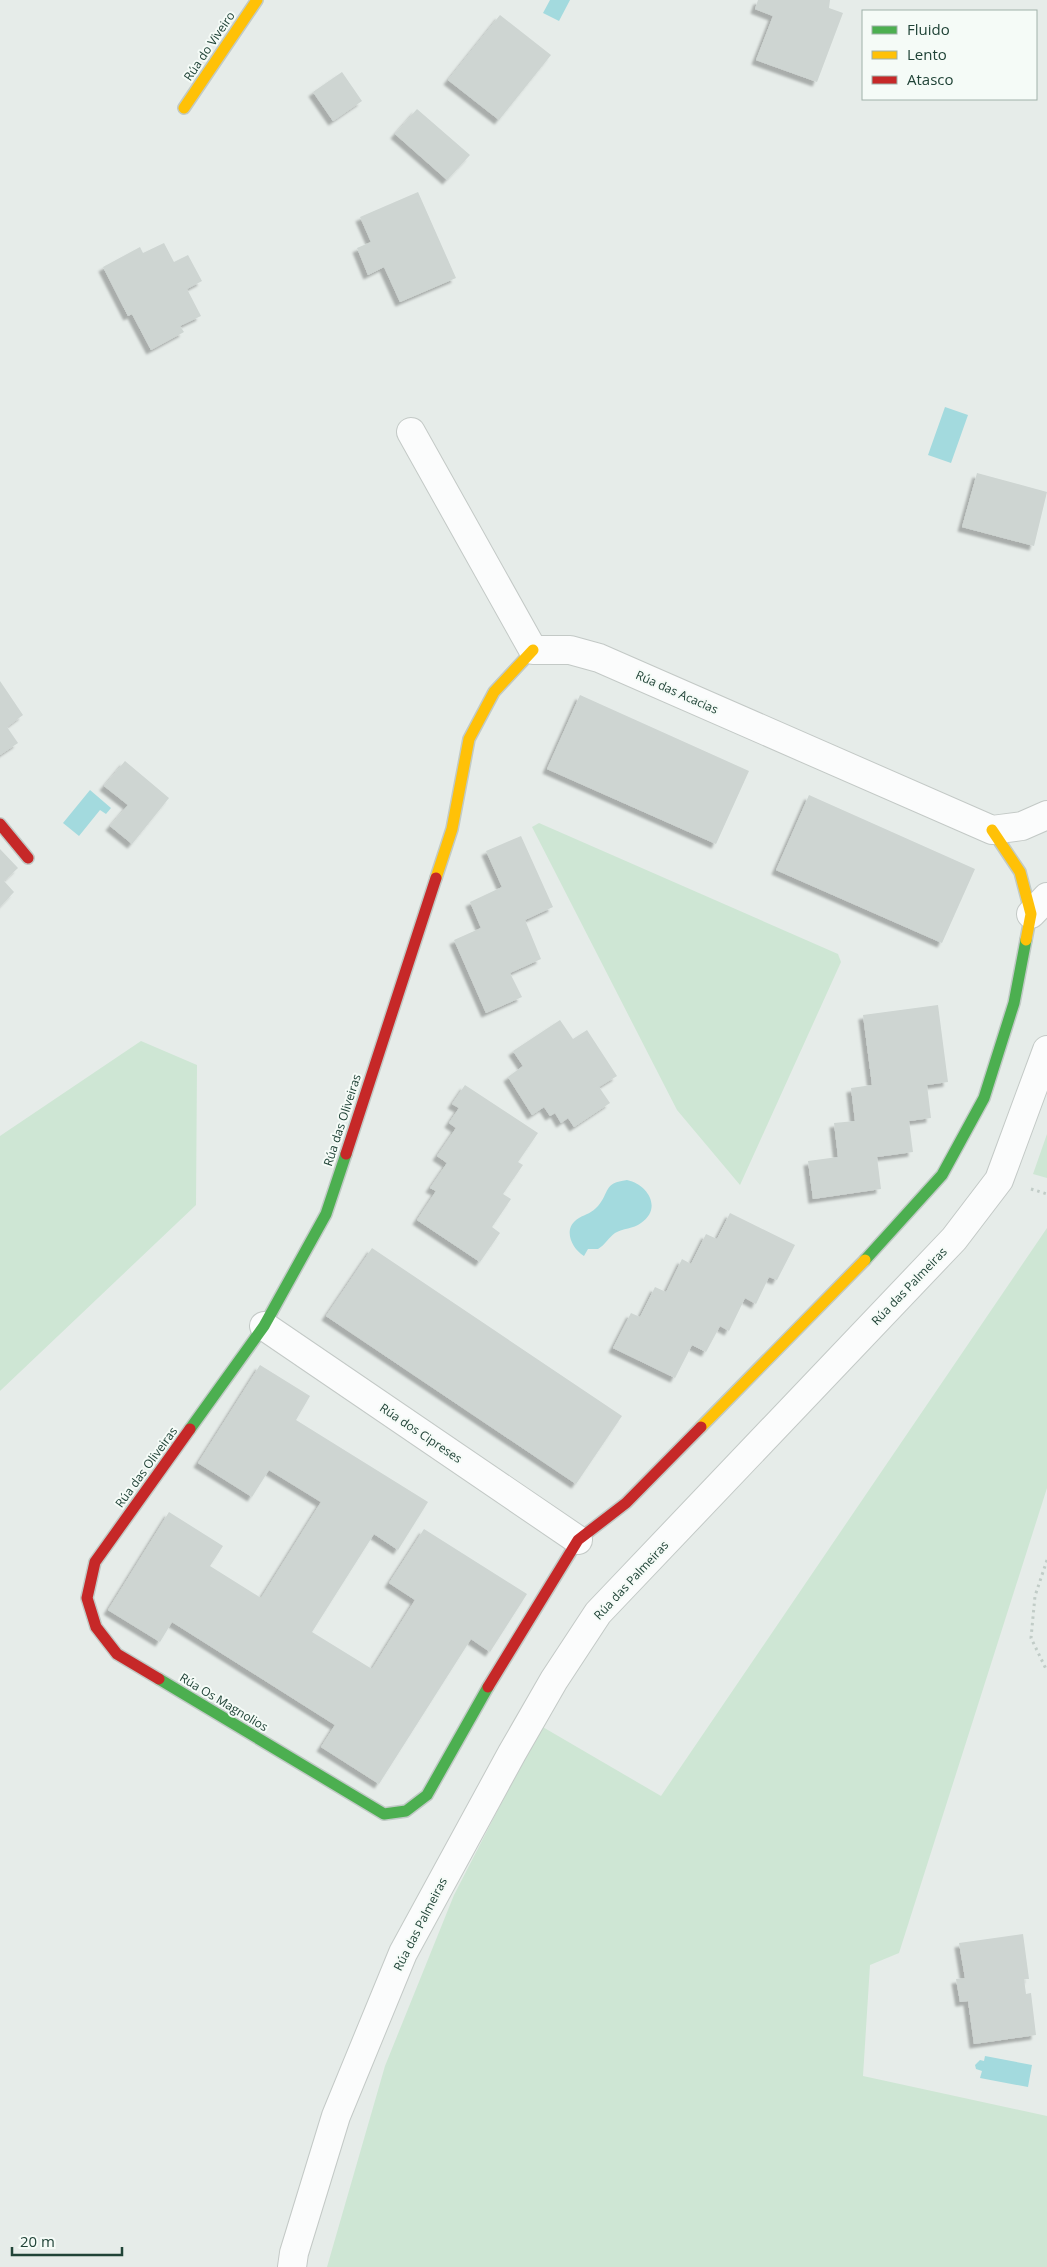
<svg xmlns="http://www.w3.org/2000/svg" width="1047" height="2267" viewBox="0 0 1047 2267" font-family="'Open Sans',sans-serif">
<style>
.green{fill:#cee6d4}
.water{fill:#a3dade}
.building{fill:#ced5d2;filter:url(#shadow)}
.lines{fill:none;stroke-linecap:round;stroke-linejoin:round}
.street-casing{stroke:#c3c9c6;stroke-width:30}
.fast-casing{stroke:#c1cac6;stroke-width:14}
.slow-casing{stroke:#c1cac6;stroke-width:14}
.jam-casing{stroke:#c1cac6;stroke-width:14}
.path{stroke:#c1ccc7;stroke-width:3;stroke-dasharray:2.5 4;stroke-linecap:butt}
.street{stroke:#fbfcfc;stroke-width:28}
.fast{stroke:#4caf50;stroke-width:11}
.slow{stroke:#ffc107;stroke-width:11}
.jam{stroke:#c62828;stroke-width:11}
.labels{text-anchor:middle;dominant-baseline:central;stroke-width:4;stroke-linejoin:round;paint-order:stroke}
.street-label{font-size:12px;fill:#204337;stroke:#f5fbf7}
</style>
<defs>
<filter id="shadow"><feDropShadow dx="-4.5" dy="4.5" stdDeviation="1" flood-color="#0004"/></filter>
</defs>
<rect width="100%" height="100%" fill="#e6ece9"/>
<path class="green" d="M539 823 838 954 841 962 740 1185 677 1110 532 827Z
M141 1041 197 1065 196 1205 0 1391V1136Z
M1047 1134V1178L1033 1174Z
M1047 1228V1488L899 1953 870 1965 863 2076 1047 2116V2267H327L385 2066 454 1895 541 1726 661 1796Z"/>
<path class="water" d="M550 0H570L559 21 543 13Z
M945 407 968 415 951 463 928 455Z
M90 790 111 808 106 814 100 810 79 836 63 823Z
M627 1180C649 1185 662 1209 641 1223 633 1229 623 1228 615 1233 609 1237 605 1245 598 1249H588L584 1256C571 1248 562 1228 579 1218 586 1214 592 1213 598 1206 610 1192 603 1183 627 1180Z
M985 2056 1032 2065 1028 2087 980 2078 982 2071 976 2069 975 2065 980 2060 984 2061Z"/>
<path class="building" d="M758 0H830L829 8 843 13 817 82 756 60 773 16 755 9Z
M500 15 551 55 499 120 448 80Z
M342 72 362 101 333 121 313 92Z
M417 109 470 155 447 180 395 134Z
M418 192 456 278 400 302 384 267 368 275 357 248 371 242 360 217Z
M164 243 174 262 188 255 202 281 187 289 201 316 180 326 184 332 151 350 132 314 128 316 103 267 140 247 143 253Z
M977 473 1047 492 1034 546 962 527Z
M0 681 23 715 7 727 18 743 0 755Z
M580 695 749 771 716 844 547 769Z
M125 761 169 798 132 844 110 826 128 805 104 786Z
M809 795 975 869 942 943 776 870Z
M521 836 553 907 525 920 541 959 510 973 522 997 486 1013 454 940 481 928 470 902 502 887 486 851Z
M0 849 18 868 4 881 14 892 0 907Z
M938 1005 948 1082 927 1085 931 1118 909 1121 913 1152 877 1157 881 1189 813 1199 808 1161 838 1157 834 1123 855 1121 851 1088 872 1085 863 1015Z
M560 1020 573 1039 587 1030 617 1076 599 1087 610 1103 574 1127 568 1118 561 1123 555 1113 550 1116 544 1107 532 1115 508 1077 523 1066 513 1051Z
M465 1085 538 1133 518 1162 523 1165 503 1194 511 1199 492 1227 500 1233 480 1262 417 1220 436 1191 430 1188 447 1163 437 1156 456 1128 449 1123 459 1108 452 1104Z
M730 1213 795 1245 777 1280 769 1277 756 1304 745 1298 729 1331 720 1326 706 1352 692 1345 675 1378 613 1348 631 1313 640 1317 655 1287 666 1292 682 1259 691 1264 706 1234 717 1239Z
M372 1248 622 1416 576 1484 326 1316Z
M260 1365 310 1396 296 1420 428 1502 398 1550 374 1534 312 1632 372 1669 415 1600 389 1583 424 1529 527 1594 490 1652 471 1639 379 1784 321 1747 335 1725 172 1622 160 1642 108 1610 169 1512 223 1546 210 1566 261 1598 321 1502 269 1470 252 1497 198 1463Z
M1023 1934 1029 1979H1024L1026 1994 1031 1993 1036 2035 974 2044 968 2001 960 2002 956 1979 965 1978 959 1943Z"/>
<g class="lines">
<g class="street-casing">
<path id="street" d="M411 432 533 650H570L599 658 992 830 1022 826 1047 815
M1031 914 1047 897
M264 1326 578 1540
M292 2267 294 2253 336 2116 403 1953 512 1753 554 1680 598 1613 954 1239 999 1180 1047 1050"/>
</g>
<g class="fast-casing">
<path id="fast" d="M865 1260 942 1175 984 1098 1014 1003 1026 940
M190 1429 264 1326 326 1214 346 1154
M159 1679 384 1814 406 1811 427 1795 488 1687"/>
</g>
<g class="slow-casing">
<path id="slow" d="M184 108 257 0
M992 830 1020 872 1031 914 1026 940
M436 878 452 829 469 739 494 692 533 650
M701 1427 865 1260"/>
</g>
<g class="jam-casing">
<path id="jam" d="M0 824 28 858
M346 1154 436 878
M159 1679 117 1654 96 1627 87 1598 95 1562 190 1429
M488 1687 578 1540 626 1503 701 1427"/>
</g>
<path class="path" d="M1031 1189 1047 1194
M1047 1560 1035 1596 1031 1638 1047 1671"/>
<use href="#street" class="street"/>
<use href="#fast" class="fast"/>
<use href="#slow" class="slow"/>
<use href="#jam" class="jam"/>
</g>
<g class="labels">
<g class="street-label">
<text transform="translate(209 46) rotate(-56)">Rúa do Viveiro</text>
<text transform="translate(677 692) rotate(24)">Rúa das Acacias</text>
<text transform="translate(342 1120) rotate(-72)">Rúa das Oliveiras</text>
<text transform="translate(909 1286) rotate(-46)">Rúa das Palmeiras</text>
<text transform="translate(421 1433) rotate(34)">Rúa dos Cipreses</text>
<text transform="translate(146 1467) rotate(-54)">Rúa das Oliveiras</text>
<text transform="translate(631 1580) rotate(-47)">Rúa das Palmeiras</text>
<text transform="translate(224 1702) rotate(31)">Rúa Os Magnolios</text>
<text transform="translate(420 1924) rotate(-63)">Rúa das Palmeiras</text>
</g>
</g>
<rect x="862" y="10" width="175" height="90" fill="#f5fbf7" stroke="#a0b1aa"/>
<rect x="872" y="26" width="25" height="8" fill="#4caf50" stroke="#a0b1aa"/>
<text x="907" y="35" font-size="15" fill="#204337">Fluido</text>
<rect x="872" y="51" width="25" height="8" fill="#ffc107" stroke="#a0b1aa"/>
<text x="907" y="60" font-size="15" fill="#204337">Lento</text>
<rect x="872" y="76" width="25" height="8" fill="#c62828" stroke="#a0b1aa"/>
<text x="907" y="85" font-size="15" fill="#204337">Atasco</text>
<path d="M12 2247v8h110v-8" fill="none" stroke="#204337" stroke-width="2.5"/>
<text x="20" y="2247" font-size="15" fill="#204337" stroke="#f5fbf7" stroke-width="4" paint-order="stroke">20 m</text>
</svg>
